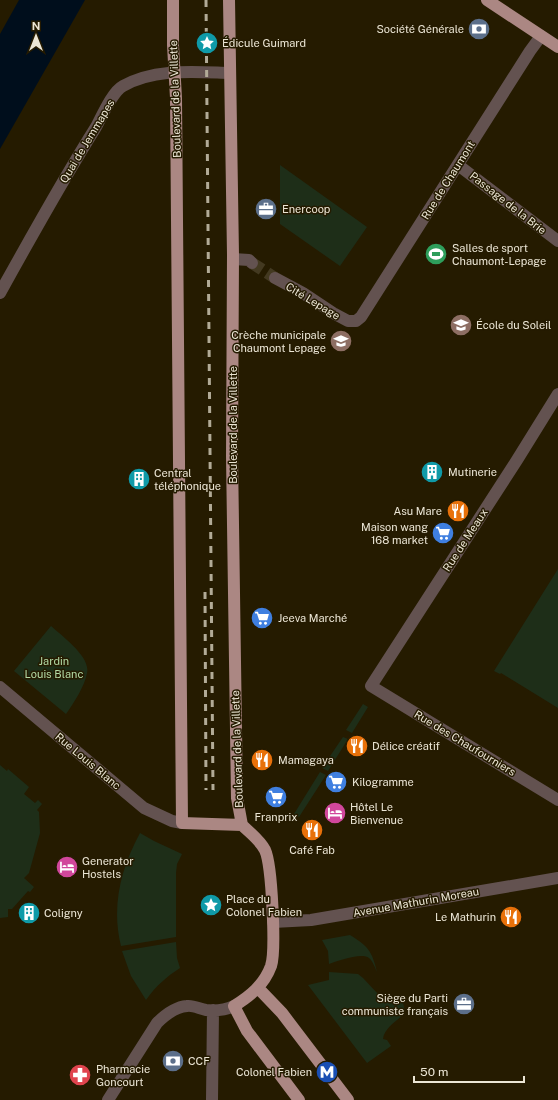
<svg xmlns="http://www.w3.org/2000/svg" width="558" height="1100" viewBox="0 0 558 1100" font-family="'Public Sans',sans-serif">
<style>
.green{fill:#1e2e18}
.water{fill:#000e1c}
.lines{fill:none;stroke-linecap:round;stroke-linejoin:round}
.minor-tunnel{stroke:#433920;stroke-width:12;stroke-dasharray:12 6;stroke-linecap:butt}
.minor{stroke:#635250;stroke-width:12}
.major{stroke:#ab8783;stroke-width:12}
.rail{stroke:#b2ab97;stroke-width:3;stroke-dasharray:7 7;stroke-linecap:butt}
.labels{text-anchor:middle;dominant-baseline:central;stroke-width:3;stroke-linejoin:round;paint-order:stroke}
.poi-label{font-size:11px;fill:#ece6d5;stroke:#251b00;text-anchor:start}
.street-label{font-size:11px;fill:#ece6d5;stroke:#251b00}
.park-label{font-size:11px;fill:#b3dba6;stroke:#251b00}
</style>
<rect width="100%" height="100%" fill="#251b00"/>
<path class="green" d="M280 165 367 227 340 266 280 224Z
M558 569V708L501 673 500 674 494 671Z
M51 626C62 636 91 657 87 673 85 686 73 704 66 714L14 671Z
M363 704 368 707 352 733 346 730Z
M343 737 348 739 328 771 322 768Z
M0 765 7 771 8 769 29 787 24 794 35 803 38 800 42 804 37 810 39 812 40 833 29 873 24 878 34 887 30 892 28 891 12 909H8V917L0 918Z
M320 772 326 775 299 817 294 814Z
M140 833 154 841 182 854 177 864 176 873V937L121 946C111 906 121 868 140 833Z
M350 935C368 946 372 951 377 972 375 968 373 961 369 958 362 952 337 961 329 964L328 951 322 940Z
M176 942 177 958 180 968C166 977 156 986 146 1000L131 976 122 951Z
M329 972 358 974 363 978 378 994 386 998 402 997 405 1013C398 1020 384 1028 383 1039L387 1040 391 1046 367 1063 308 985 329 980Z"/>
<path class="water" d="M19 0H85L0 149V34Z"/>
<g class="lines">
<path class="minor-tunnel" d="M252 263 275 278"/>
<path class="minor" d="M458 165 558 241
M233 259 249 260 252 263
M275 278 303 293 333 313 348 321H356L361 317 530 51 541 36
M0 293C31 237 62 181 96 127 102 116 112 92 123 86 155 68 194 72 230 73
M558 394 517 460 371 686 558 800
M0 687 144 808 172 821 182 823
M273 922 311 920 558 878
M108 1100 157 1023C165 1015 175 1007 187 1006 193 1005 200 1009 206 1010 215 1011 225 1010 234 1006
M212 1100 213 1010"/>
<path class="major" d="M173 0V45L176 98 182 823 242 825C250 833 260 840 265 850 272 865 276 951 271 966 264 985 250 996 234 1006L247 1031 299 1100
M229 0 233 255 232 456 237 798 242 825
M487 0 558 47
M258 988 282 1013 348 1100"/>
<path class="rail" d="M206 0 213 790
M205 592 206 790"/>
</g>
<defs>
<g id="bank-disc" transform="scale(1.15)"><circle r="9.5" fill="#5c6f8a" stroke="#251b00"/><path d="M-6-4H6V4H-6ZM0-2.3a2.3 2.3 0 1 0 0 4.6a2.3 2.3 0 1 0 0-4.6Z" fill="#fff"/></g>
<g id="sight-disc" transform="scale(1.15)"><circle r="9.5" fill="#0f9aa8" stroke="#251b00"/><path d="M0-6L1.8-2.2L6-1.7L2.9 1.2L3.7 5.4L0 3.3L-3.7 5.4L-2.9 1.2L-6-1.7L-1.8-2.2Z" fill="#fff"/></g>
<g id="office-disc" transform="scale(1.15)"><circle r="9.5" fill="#5c6f8a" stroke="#251b00"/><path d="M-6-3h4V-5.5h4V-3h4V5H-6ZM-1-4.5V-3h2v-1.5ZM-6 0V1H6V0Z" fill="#fff"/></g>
<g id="stadium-disc" transform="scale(1.15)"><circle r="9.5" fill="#2e9e5b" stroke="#251b00"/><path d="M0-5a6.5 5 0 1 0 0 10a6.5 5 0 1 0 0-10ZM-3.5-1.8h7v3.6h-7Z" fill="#fff"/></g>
<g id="school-disc" transform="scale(1.15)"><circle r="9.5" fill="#8d6e63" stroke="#251b00"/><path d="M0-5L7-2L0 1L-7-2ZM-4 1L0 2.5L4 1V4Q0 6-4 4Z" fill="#fff"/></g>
<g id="building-disc" transform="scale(1.15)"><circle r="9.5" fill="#0f9aa8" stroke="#251b00"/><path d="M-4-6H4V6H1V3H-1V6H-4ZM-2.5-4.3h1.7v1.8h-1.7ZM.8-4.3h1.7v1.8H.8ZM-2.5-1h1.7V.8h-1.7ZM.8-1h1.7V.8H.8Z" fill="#fff"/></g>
<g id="restaurant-disc" transform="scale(1.15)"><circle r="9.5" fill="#e8710a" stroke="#251b00"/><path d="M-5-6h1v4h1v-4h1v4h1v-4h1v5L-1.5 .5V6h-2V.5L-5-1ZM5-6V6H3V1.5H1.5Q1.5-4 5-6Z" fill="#fff"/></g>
<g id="supermarket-disc" transform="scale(1.15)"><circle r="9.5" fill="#3f7fe0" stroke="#251b00"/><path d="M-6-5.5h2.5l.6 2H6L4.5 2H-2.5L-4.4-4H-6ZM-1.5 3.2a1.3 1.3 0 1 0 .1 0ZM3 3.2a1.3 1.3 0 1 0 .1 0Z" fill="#fff"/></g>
<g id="hotel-disc" transform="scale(1.15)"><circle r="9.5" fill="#d1479c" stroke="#251b00"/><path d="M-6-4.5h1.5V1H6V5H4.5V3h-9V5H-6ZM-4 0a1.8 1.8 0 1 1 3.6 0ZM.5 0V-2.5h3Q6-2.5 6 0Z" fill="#fff"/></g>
<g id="metro-disc" transform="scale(1.15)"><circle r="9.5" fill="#1a4fb4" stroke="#251b00"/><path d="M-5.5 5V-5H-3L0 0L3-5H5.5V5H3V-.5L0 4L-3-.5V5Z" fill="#fff"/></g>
<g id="pharmacy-disc" transform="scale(1.15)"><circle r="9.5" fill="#e0444e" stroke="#251b00"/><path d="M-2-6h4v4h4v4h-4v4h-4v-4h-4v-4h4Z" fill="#fff"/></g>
</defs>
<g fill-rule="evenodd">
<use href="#bank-disc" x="479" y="29"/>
<use href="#sight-disc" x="207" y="43"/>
<use href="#office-disc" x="266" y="209"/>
<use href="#stadium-disc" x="436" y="254"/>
<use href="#school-disc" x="461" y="325"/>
<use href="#school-disc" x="341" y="341"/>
<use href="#building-disc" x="432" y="472"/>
<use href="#building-disc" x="139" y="479"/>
<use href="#restaurant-disc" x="458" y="511"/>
<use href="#supermarket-disc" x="443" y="533"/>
<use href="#supermarket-disc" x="262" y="618"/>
<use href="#restaurant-disc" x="357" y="746"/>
<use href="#restaurant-disc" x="262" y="760"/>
<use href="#supermarket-disc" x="336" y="782"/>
<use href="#supermarket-disc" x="276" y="797"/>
<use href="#hotel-disc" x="335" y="813"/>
<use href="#restaurant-disc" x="312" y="830"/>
<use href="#hotel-disc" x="67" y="867"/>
<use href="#sight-disc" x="211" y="905"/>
<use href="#building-disc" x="29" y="913"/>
<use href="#restaurant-disc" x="511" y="917"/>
<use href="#office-disc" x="464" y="1004"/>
<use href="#bank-disc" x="173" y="1061"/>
<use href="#metro-disc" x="327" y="1072"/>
<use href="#pharmacy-disc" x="80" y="1075"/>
</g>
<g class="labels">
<g class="poi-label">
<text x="464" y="29" text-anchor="end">Société Générale</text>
<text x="222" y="43">Édicule Guimard</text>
<text x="282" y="209">Enercoop</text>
<text x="452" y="248">Salles de sport<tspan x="452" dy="13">Chaumont-Lepage</tspan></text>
<text x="476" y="325">École du Soleil</text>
<text x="326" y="335" text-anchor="end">Crèche municipale<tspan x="326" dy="13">Chaumont Lepage</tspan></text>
<text x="448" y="472">Mutinerie</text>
<text x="154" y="473">Central<tspan x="154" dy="13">téléphonique</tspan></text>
<text x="442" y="511" text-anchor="end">Asu Mare</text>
<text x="428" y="527" text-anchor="end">Maison wang<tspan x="428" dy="13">168 market</tspan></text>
<text x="278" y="618">Jeeva Marché</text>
<text x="372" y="746">Délice créatif</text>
<text x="278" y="760">Mamagaya</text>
<text x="352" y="782">Kilogramme</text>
<text x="350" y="807">Hôtel Le<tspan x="350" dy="13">Bienvenue</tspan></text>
<text x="276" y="817" text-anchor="middle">Franprix</text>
<text x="312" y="850" text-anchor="middle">Café Fab</text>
<text x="82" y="861">Generator<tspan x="82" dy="13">Hostels</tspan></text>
<text x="226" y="899">Place du<tspan x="226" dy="13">Colonel Fabien</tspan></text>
<text x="44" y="913">Coligny</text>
<text x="496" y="917" text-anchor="end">Le Mathurin</text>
<text x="448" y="998" text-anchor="end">Siège du Parti<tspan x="448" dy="13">communiste français</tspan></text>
<text x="188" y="1061">CCF</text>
<text x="96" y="1069">Pharmacie<tspan x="96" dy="13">Goncourt</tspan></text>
<text x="312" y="1072" text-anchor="end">Colonel Fabien</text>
</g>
<g class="street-label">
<text transform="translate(175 99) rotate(-92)">Boulevard de la Villette</text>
<text transform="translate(87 141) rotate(-59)">Quai de Jemmapes</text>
<text transform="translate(448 180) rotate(-58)">Rue de Chaumont</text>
<text transform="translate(508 203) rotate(38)">Passage de la Brie</text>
<text transform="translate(313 301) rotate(31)">Cité Lepage</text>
<text transform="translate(233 425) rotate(-90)">Boulevard de la Villette</text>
<text transform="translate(465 540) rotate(-57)">Rue de Meaux</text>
<text transform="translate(465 743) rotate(31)">Rue des Chaufourniers</text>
<text transform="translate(237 749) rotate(-92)">Boulevard de la Villette</text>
<text transform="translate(88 761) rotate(40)">Rue Louis Blanc</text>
<text transform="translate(416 902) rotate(-10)">Avenue Mathurin Moreau</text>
</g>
<g class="park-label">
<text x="54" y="661">Jardin<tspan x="54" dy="13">Louis Blanc</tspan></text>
</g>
</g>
<g transform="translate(36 36)" stroke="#251b00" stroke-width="3" paint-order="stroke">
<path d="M0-3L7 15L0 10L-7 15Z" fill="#ece6d5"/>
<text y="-6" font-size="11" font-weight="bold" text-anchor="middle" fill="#ece6d5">N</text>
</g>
<path d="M414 1076v6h110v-6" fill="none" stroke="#ece6d5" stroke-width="2"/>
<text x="420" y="1076" font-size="12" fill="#ece6d5" stroke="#251b00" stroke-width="3" paint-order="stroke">50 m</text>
</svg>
